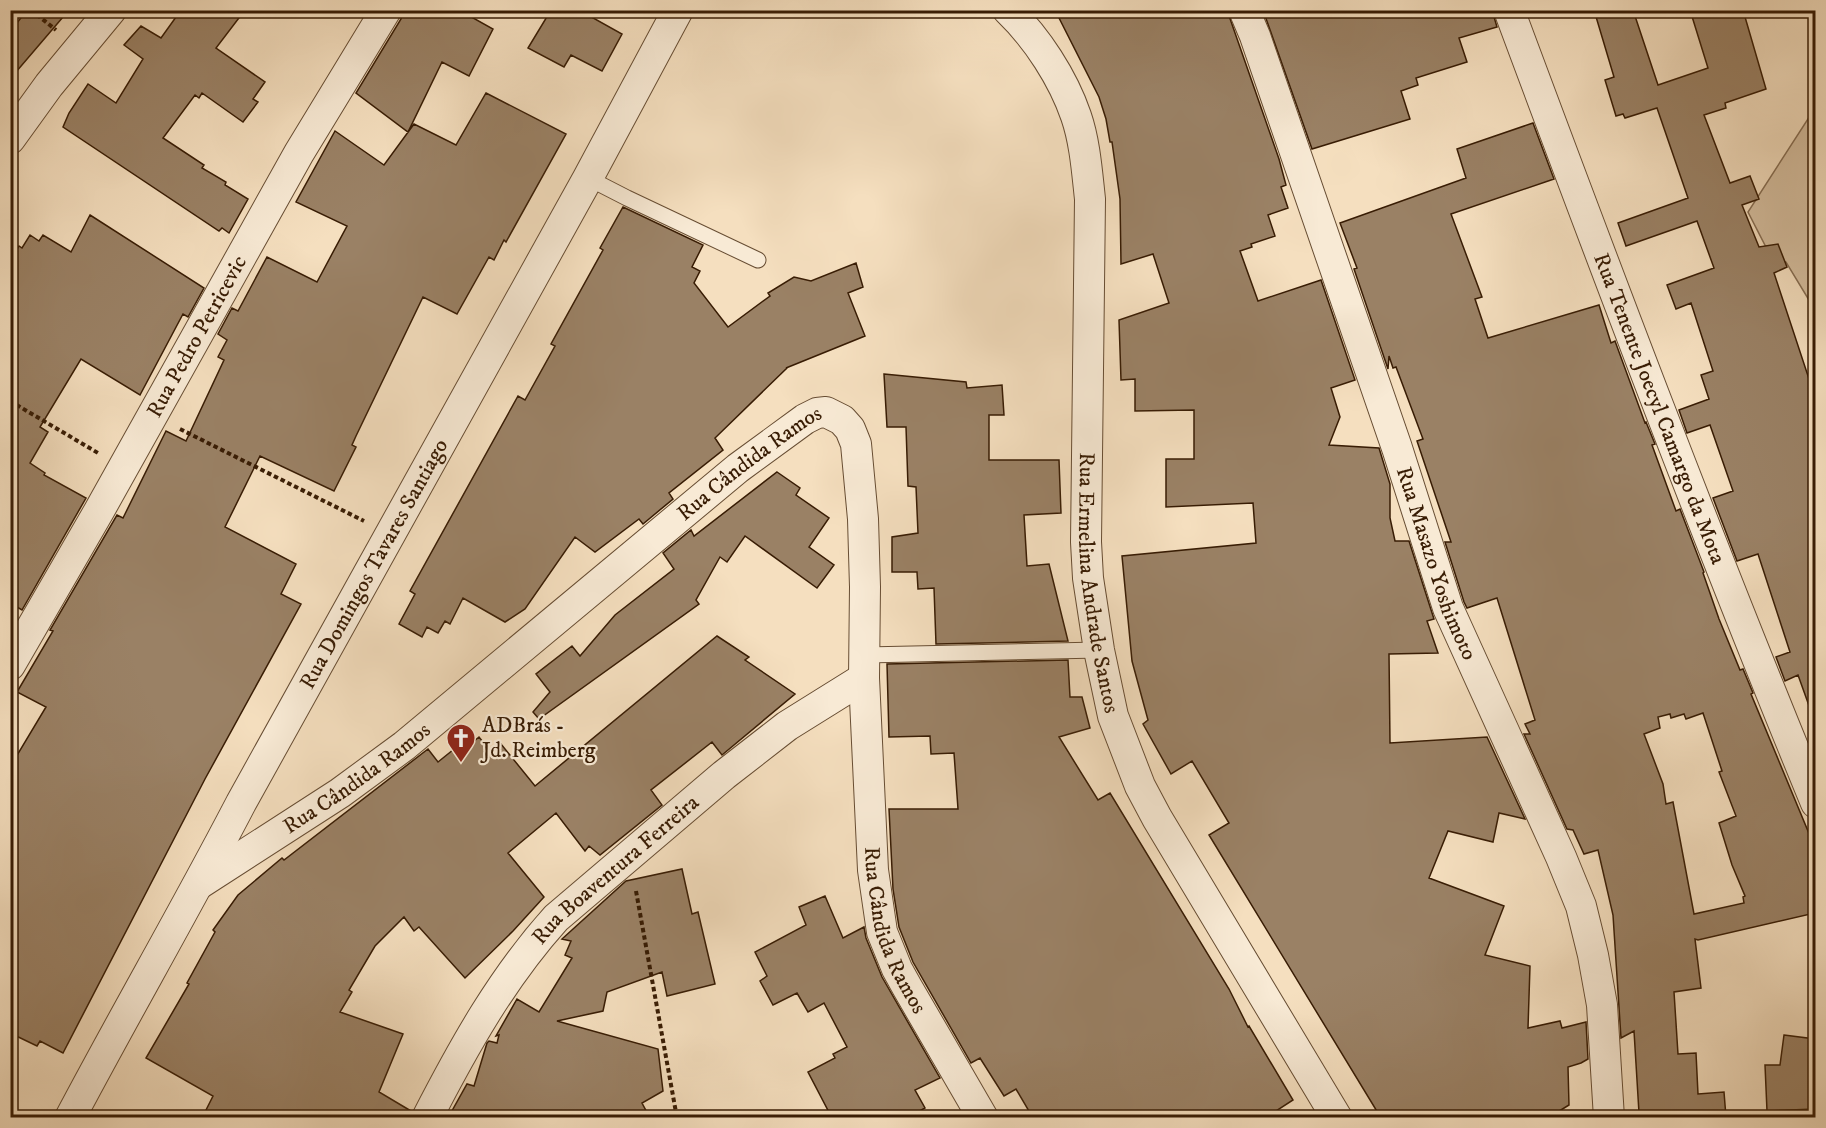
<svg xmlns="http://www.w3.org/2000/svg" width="1826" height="1128" viewBox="0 0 1826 1128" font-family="'IM FELL DW Pica',serif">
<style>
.green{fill:#d5be9f;stroke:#866d52;stroke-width:1.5}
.building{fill:#9a8165;stroke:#381c04;stroke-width:1.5;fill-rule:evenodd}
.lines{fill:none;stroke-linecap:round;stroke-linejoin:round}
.lane-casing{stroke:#674d33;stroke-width:17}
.street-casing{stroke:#674d33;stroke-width:32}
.path{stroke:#381c04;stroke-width:4;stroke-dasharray:4.5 3;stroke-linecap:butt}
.lane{stroke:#f8ead5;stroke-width:15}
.street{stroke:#f8ead5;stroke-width:30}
.labels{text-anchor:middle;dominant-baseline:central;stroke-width:4.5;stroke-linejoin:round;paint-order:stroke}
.street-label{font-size:22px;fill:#381c04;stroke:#f8ead5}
.poi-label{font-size:22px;fill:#381c04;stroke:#f8ead5;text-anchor:start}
</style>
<rect width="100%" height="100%" fill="#f5dfbf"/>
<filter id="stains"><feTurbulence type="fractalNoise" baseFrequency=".00333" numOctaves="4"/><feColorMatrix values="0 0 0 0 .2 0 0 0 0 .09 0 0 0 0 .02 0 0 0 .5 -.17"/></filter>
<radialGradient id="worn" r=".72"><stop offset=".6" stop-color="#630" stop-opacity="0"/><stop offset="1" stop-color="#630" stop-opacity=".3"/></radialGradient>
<path class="green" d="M1815 108V310L1786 262 1776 258 1768 251 1748 212Z"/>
<path class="building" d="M27 10H69L10 79V32Z
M181 10H245L216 48 265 82 253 99 258 102 243 122 202 93 199 98 195 95 163 138 204 165 202 168 226 182 225 185 248 199 229 233 222 228 219 231 63 127 69 113 88 84 116 103 143 59 124 45 141 26 161 38Z
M403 10H459L493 29 469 76 442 62 408 132 356 93 401 19Z
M551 10H579L622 34 602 71 571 55 564 67 528 48Z
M1055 10H1227L1279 159 1286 185 1281 187 1288 208 1268 215 1275 236 1251 244 1252 247 1240 251 1258 301 1321 280 1355 380 1331 388 1340 417 1329 445 1379 448 1390 484V518L1395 541H1409L1434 619 1427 621 1438 653 1389 654 1390 743 1487 737 1525 819 1499 813 1493 842 1448 831 1429 878 1504 906 1485 955 1530 966 1528 1028 1560 1021 1562 1028 1586 1022 1588 1059 1581 1063 1568 1067 1569 1105 1548 1118H1381L1209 835 1229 823 1192 761 1171 774 1143 724 1148 720 1132 661 1122 556 1256 543 1253 503 1166 507V459H1194V410L1135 411V379L1121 380 1119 320 1169 303 1153 254 1121 264 1120 199 1112 142H1110L1106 119 1099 97Z
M1263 10H1492L1497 27 1459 38 1467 62 1416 78 1418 85 1401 91 1410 119 1312 149Z
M1594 10H1633L1658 85 1708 68 1690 10H1743L1766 89 1725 103 1726 108 1704 115 1730 183 1750 176 1759 199 1742 205 1759 247 1778 244 1787 267 1774 273 1815 397V714H1812L1798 675 1785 681 1776 657 1790 652 1758 554 1737 561 1713 498 1733 491 1710 425 1687 433 1679 410 1709 399 1701 375 1713 371 1691 303 1676 309 1667 285 1714 268 1697 221 1626 246 1618 223 1688 198 1657 108 1625 118 1623 114 1616 116 1605 80 1614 77Z
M486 93 566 134 506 242 504 240 494 260 489 257 457 314 423 297 356 436 352 445 356 447 334 491 260 456 225 527 296 564 281 594 301 604 205 779 63 1053 40 1041 37 1046 10 1033V767L46 707 17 692 53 631 50 630 117 515 123 518 166 431 186 441 224 360 218 357 227 340 218 334 232 308 238 311 267 257 317 282 347 226 296 202 335 131 384 165 414 124 456 145Z
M1533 123 1554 179 1451 214 1482 297 1475 299 1488 338 1599 305 1611 343 1615 341 1645 423 1646 422 1655 444 1652 445 1676 511 1680 509 1704 572 1703 573 1719 619 1740 670 1743 669 1753 693 1751 694 1815 848V913L1698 940 1695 939 1701 988 1674 992 1678 1054 1696 1053 1698 1094 1724 1092 1726 1117 1724 1118H1646V1112L1639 1113 1634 1031 1621 1038 1613 915 1598 850 1584 854 1573 830 1567 829 1524 734H1530L1525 724 1535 720 1497 598 1467 608 1464 602 1445 542H1451L1417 441 1423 439 1396 367 1393 368 1389 356 1388 369 1354 269 1357 268 1340 223 1466 178 1457 149ZM1703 713 1722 771 1719 772 1736 816 1719 823 1732 865 1745 896 1743 897 1744 903 1694 914 1673 802 1666 804 1663 784 1644 734 1660 728 1658 717 1670 714 1671 718 1684 714 1686 719Z
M623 207 703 245 692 267 700 271 694 283 728 327 770 296 768 293 794 277 811 281 856 263 863 287 848 293 865 336 786 368H787L715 438 723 450 669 493 673 499 643 524 639 519 595 552 575 537 525 609 505 622 463 598 450 624 445 621 438 633 427 627 422 637 399 624 415 594 410 591 518 396 525 400 555 346 551 344 603 250 600 248Z
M90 215 204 288 188 317 183 314 140 395 81 359 40 427 48 432 30 463 45 473 44 475 86 498 22 610 10 603V260L19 246 22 248 30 235 39 241 43 235 71 252Z
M884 374 966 382 967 388 1002 385 1004 415H989V460H1059L1061 513 1024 515 1027 566 1049 564 1068 641 936 644 934 588 918 589 917 572H892V537L918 533 916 487 908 486 906 427H887Z
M777 472 800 488 796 495 829 518 809 547 834 565 817 588 745 536 727 562 720 557 696 600 699 604 539 719 533 712 550 692 536 674 572 646 580 656 615 615 674 569 663 553 691 530 694 536Z
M717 636 749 657 745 660 795 694 722 755 712 742 651 790 662 805 600 855 589 846 585 851 556 813 508 853 544 897 513 931 465 978 419 927 414 931 404 917 375 946 349 990 352 992 340 1012 403 1034 379 1092 411 1111 410 1118H202L213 1096 146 1058 189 984 187 983 215 932 213 930 238 895 282 858 284 860 428 749 438 762 469 737 473 742 479 737 491 752 501 744 535 786Z
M1068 660 1070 697H1082L1090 728 1059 737 1098 800 1110 793 1229 989 1248 1027 1249 1026 1293 1100 1265 1118H1033L1016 1089 1004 1096 980 1058 971 1063 913 962 899 927 893 889 889 809H958L954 753 931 754 930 736 889 737 887 664Z
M682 869 692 914 698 912 715 984 667 996 662 972 607 992 603 1011 557 1021 658 1049 663 1091 642 1103 650 1118H448L467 1084 474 1086 487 1043 489 1041 497 1043 499 1035 496 1036 517 999 539 1012 572 958 565 955 571 941 562 939 626 881Z
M825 896 843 938 864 927 866 938 882 977 940 1078 915 1090 925 1108 907 1118H832L808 1072 835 1058 833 1054 847 1047 824 1003 808 1012 797 993 773 1005 760 981 767 976 755 952 806 925 799 907Z
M1784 1035 1815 1039V1109L1767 1111 1765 1065H1780Z"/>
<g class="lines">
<g class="lane-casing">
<path id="lane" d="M588 178 627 198 758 260
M865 655 1099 650"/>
</g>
<g class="street-casing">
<g id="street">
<path id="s1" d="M1008 10C1037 38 1063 78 1076 116 1085 142 1087 172 1090 199L1086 542 1088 578 1099 650 1113 716 1140 786 1157 818 1337 1118"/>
<path id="s2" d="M1244 10 1255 36 1397 448 1448 608 1561 857 1581 906 1593 955 1602 1005 1609 1118"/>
<path id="s3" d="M1509 10C1608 276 1708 541 1816 803"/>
<path d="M10 139 49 85 111 10"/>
<path id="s4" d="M10 665 99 511 299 153 386 10"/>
<path id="s5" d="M199 884 340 793 404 746 738 468 805 419 817 413 826 412 842 420 850 429 856 444 863 519 865 587 864 678 873 870 882 932 897 969 907 987 983 1118"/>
<path id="s6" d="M70 1118C126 1012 186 909 241 803L588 178 678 10"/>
<path id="s7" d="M427 1118C464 1046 502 978 556 918L724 775 787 726 864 678"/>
</g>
</g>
<path class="path" d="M31 10 56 30
M10 401 98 453
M180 429 364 521
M636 891 677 1118"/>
<use href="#lane" class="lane"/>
<use href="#street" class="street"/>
</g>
<defs>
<g id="church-pin" transform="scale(1.5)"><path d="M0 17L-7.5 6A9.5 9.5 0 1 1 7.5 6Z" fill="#8f2418" stroke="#f8ead5"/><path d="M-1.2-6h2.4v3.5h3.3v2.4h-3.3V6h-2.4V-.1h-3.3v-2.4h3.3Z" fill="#fff"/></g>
</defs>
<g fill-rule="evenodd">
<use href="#church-pin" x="461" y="738"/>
</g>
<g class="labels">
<g class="street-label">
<text stroke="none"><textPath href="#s4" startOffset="378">Rua Pedro Petricevic</textPath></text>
<text stroke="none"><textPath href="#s3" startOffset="426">Rua Tenente Joecyl Camargo da Mota</textPath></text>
<text stroke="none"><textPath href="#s5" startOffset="694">Rua Cândida Ramos</textPath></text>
<text stroke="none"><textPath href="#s2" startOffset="586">Rua Masazo Yoshimoto</textPath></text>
<text stroke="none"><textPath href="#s6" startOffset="632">Rua Domingos Tavares Santiago</textPath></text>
<text stroke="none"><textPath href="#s1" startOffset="596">Rua Ermelina Andrade Santos</textPath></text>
<text stroke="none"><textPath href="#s5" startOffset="190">Rua Cândida Ramos</textPath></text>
<text stroke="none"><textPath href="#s7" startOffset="315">Rua Boaventura Ferreira</textPath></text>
<text stroke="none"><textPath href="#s5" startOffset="1324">Rua Cândida Ramos</textPath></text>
</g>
<g class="poi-label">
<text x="482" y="725">ADBrás -<tspan x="482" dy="25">Jd. Reimberg</tspan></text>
</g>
</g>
<rect width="1826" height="1128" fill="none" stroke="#f5dfbf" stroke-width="36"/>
<rect x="12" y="12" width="1802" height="1104" fill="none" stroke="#381c04" stroke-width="3"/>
<rect x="18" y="18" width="1790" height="1092" fill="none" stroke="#381c04" stroke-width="1.5"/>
<rect width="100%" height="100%" filter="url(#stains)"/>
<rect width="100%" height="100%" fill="url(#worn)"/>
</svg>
